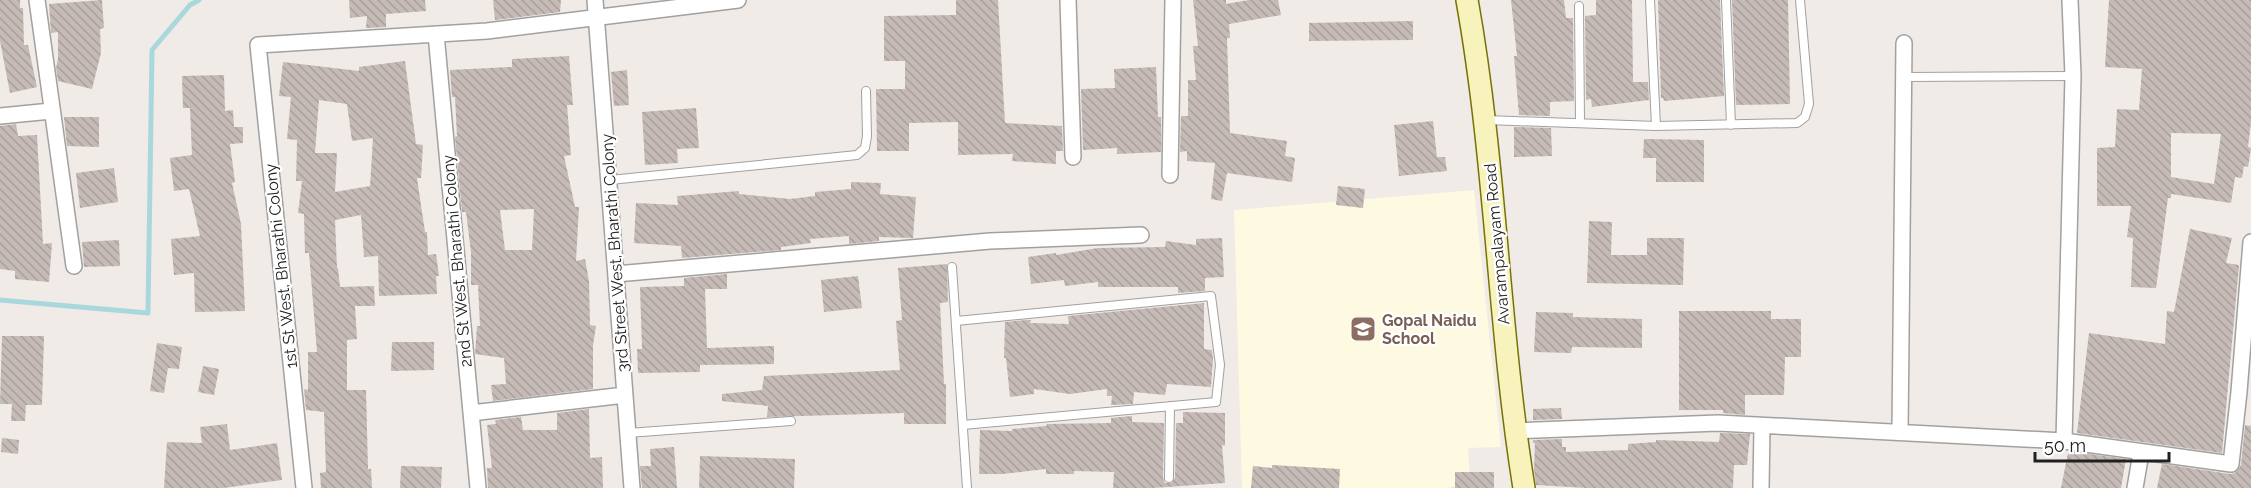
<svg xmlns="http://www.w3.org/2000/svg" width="2251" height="488" viewBox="0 0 2251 488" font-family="Raleway,sans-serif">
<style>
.education{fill:#fefae1}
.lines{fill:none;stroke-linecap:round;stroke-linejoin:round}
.stream{stroke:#a8d8dc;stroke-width:5}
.building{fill:url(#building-back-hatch);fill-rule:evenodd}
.lane-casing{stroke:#a1a1a1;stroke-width:10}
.street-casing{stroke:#a1a1a1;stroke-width:18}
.secondary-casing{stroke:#767208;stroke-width:24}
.lane{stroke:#fff;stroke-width:8}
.street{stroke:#fff;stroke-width:15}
.secondary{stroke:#f8f3bc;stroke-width:21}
.labels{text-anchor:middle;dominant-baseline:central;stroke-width:4.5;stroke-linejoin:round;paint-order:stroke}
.street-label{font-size:16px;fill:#202020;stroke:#fff}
.education-label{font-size:16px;font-weight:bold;fill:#785e54;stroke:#fff;text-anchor:start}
</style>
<defs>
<pattern id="building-back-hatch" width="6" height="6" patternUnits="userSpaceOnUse" patternTransform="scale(1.5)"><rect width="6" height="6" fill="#c5bab6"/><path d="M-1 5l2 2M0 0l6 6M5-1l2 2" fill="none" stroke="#a9a09c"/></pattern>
</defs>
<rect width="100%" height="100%" fill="#f0ebe6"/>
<path class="education" d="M1474 190 1501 447 1468 448 1470 483 1447 488H1242L1234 210Z"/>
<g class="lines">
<path class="stream" d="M0 300 148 313 152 50 190 5 199 0"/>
</g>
<path class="building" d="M0 0H20V8H23L24 45H28L37 87 10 93 0 41Z
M102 0 104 28 100 29 101 53 92 89 58 81 56 68 58 59V32L51 33 49 4Z
M349 0H425L426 11 386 14V27L366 28 367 16 350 18Z
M493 0H561L560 12 495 20Z
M956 0H998L1005 123 1062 126 1063 151H1056V164L1012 161 1013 154 958 155V122L909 123V151H877L876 89H905V61H884V16L956 15Z
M1193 0H1226V4L1249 0H1278L1281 15 1229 24 1230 38H1227L1230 133 1287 141 1285 156 1295 158 1292 182 1227 173 1222 201 1211 199 1215 163 1187 161V151L1180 152 1181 116H1188V80H1196L1193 46H1198Z
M1511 0H1564L1566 18H1573L1574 101 1550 102V116L1519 115 1514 56H1517Z
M1596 0H1632L1633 82H1648L1649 100 1592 107 1591 99 1586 100 1585 16 1596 15Z
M1658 0H1720L1724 96 1664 101 1663 98H1661Z
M1732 0H1788L1790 104 1736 105Z
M2109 0H2251V122L2248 147 2251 148 2248 167 2244 166 2242 178 2235 177 2231 203 2171 194V198H2168L2156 288 2131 287 2133 238 2127 237 2131 206H2097V148L2115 147 2117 109 2139 110 2142 69 2105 67ZM2171 133 2221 134 2214 184 2171 177Z
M1413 21V40L1309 41V23Z
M569 56 573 105H567L571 155 564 156 575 207H579L576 261 585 259 589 281 590 325 596 326 593 345V389L493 401 491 385 506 384 504 358 475 354 477 326H480L478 285H471V252L466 212H462L455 137 457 136 455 97H452L450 70 512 67V59ZM534 209 532 250H505L500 210Z
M405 61 416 144 423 145 421 178H417L425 232H427L428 255 436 254 439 276H436L437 294 379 296 378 256 364 257 361 215 335 220 337 268H338L340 287 374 286 375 306H355L357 339 347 340V390H366L368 469H371L372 488H321L320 473 326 472 324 412 306 410 304 389 308 390V352H317L309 253H305L304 214 298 213 302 181H296L297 140 287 139 291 97 279 96 283 62 359 71V67ZM319 100 347 104 352 141 373 138 370 186 335 192 337 153H315Z
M1156 67 1158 117H1161V152L1117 154V148L1083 150 1081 89 1115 88 1114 69Z
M627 70 629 105 614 106 611 72Z
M224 75 225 111 233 110 234 127H243V143L230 144 235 182 232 183 241 224 245 311 195 312 194 273 174 275 171 239 200 236 189 189 174 191 170 158 192 155 190 108H183L182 76Z
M696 108 699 148 677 149 678 163 645 165 642 112Z
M64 117H99V147L67 146Z
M1433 121 1437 157H1445L1447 171 1399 176 1394 125Z
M16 124 18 136 37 135 43 244 52 243 49 282 15 279V271L0 269V126Z
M1514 127 1551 128 1552 156 1514 157Z
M1644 139 1704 140V182H1656V158H1643Z
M114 168 118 202 80 208 76 173Z
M851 182 881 183 880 194 916 197 913 238 879 237V241L849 244V236L810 239 811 243 781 247V250L682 258 681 246 634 243 636 203 678 205 677 196 739 191V194L790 199 815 196V192L851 189Z
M1338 186 1365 189 1363 208 1336 205Z
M1589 221 1612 222 1611 255H1647V238H1684L1683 285 1587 283Z
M2190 229 2232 238 2226 263 2239 265 2222 453 2077 433 2089 333 2165 344 2167 311 2174 312Z
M1222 238 1224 277 1205 278V291L1178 293V287H1098V282L1065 286 1064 280 1031 284 1028 257 1056 253V255L1098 248 1165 247 1166 241 1196 245V239Z
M119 240 120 266 84 267 82 242Z
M947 264 948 302 940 303 944 384H946V424H904V413L767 417 768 406 722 401V394L762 390 764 376 900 370 896 321 902 320 898 268Z
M727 274V289H705L707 348 774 346V364L700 365V372L638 373 637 349H642L640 287 684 286V278Z
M858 276 862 308 824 312 821 280Z
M1204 303V349L1212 350 1213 359 1211 387 1167 384 1165 395 1134 392 1133 404 1111 405 1112 396H1107V389L1070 394 1034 389V394L1010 397 1006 358H1004L1005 322 1026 320H1031L1030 323 1069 324 1068 316Z
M1679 311H1771V319H1801V357H1785L1784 395H1745V415L1723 413V410H1679Z
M1536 312 1573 313V317L1642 319V348L1572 347 1571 353 1534 352Z
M2 336H44L42 405H26L25 421H11L12 404H0Z
M392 342H434V370L391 371Z
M157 343 182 347 179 369 168 368 164 393 150 391Z
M203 366 219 369 214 395 198 392Z
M1561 408 1562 419 1533 420V409Z
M589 409 590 458 602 457 603 488H488L487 468H492L487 425 496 424 495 420 521 417 523 430H557V413Z
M1183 412 1225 413V446L1222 445 1225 483 1153 488H1113L1114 472 1074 471V474H1046V469L1002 474H979L980 430 1012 431V429L1046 426 1047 424 1111 423V418L1132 416V422L1164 423 1163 478 1165 483H1171L1175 478 1176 423H1183Z
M227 424 230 450 277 443 282 480 224 488H164L167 442 202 443 200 427Z
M2245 425 2251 426V488H2157L2162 464 2230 474 2235 473 2241 465Z
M1720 433 1750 434 1747 465H1734L1733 488H1586L1536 485 1534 470 1535 443H1533V440L1562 439V447H1566V452L1628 450V444L1656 442V440L1719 442Z
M2 438 19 440 18 454 1 452Z
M674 447 677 488H642L640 466H651L650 449Z
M2074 452 2126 459 2121 488H2061L2068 453 2074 454Z
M700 456 795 459 794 488H699Z
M1272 465 1340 469 1339 488H1251L1253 466 1272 468Z
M401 466 442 467 441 488H400Z
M1455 472H1494V488H1455Z"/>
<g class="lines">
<g class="lane-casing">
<path id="lane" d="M1650 0 1656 126
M1726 0 1731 125
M1579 6 1580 123
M1905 77 2073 76
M1487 120 1656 126 1797 123 1805 117 1809 104 1800 0
M610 180 857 155 865 148 867 136 866 91
M952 267 967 488
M956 321 1211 296 1220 365 1216 402 963 425
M628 433 791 421
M1169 478 1170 406"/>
</g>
<g class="street-casing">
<path id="street" d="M37 0 74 266
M595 0 632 488
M1068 0 1073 157
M436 34 478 488
M0 116 51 111
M1170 175 1173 0
M616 274 990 241 1141 235
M471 413 625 395
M1514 431 1718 423 2064 441 2073 76 2070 0
M1900 431 1904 43
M2064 441 2231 464 2239 392 2251 242
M304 488 258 45 487 31 738 0
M1761 488 1762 426
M2135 488 2141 453"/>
</g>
<g class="secondary-casing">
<path id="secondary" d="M1467 0C1496 161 1498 326 1524 488"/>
</g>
<use href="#lane" class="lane"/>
<use href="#street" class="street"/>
<use href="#secondary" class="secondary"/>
</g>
<defs>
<g id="school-square" transform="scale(1.35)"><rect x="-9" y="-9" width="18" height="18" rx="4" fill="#8d6e63" stroke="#fff"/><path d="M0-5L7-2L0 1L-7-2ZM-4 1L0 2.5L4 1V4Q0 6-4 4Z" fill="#fff"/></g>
</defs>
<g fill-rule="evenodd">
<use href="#school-square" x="1363" y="329"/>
</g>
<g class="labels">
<g class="street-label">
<text transform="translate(1497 244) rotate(-95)">Avarampalayam Road</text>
<text transform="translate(615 253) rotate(-94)">3rd Street West, Bharathi Colony</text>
<text transform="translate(457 261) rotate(-95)">2nd St West, Bharathi Colony</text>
<text transform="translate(281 266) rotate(-96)">1st St West, Bharathi Colony</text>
</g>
<g class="education-label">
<text x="1382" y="320">Gopal Naidu<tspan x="1382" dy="18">School</tspan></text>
</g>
</g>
<path d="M2035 452v9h134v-9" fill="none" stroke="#202020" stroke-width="3"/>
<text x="2044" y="452" font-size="18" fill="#202020" stroke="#ffffff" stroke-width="4.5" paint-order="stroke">50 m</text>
</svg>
